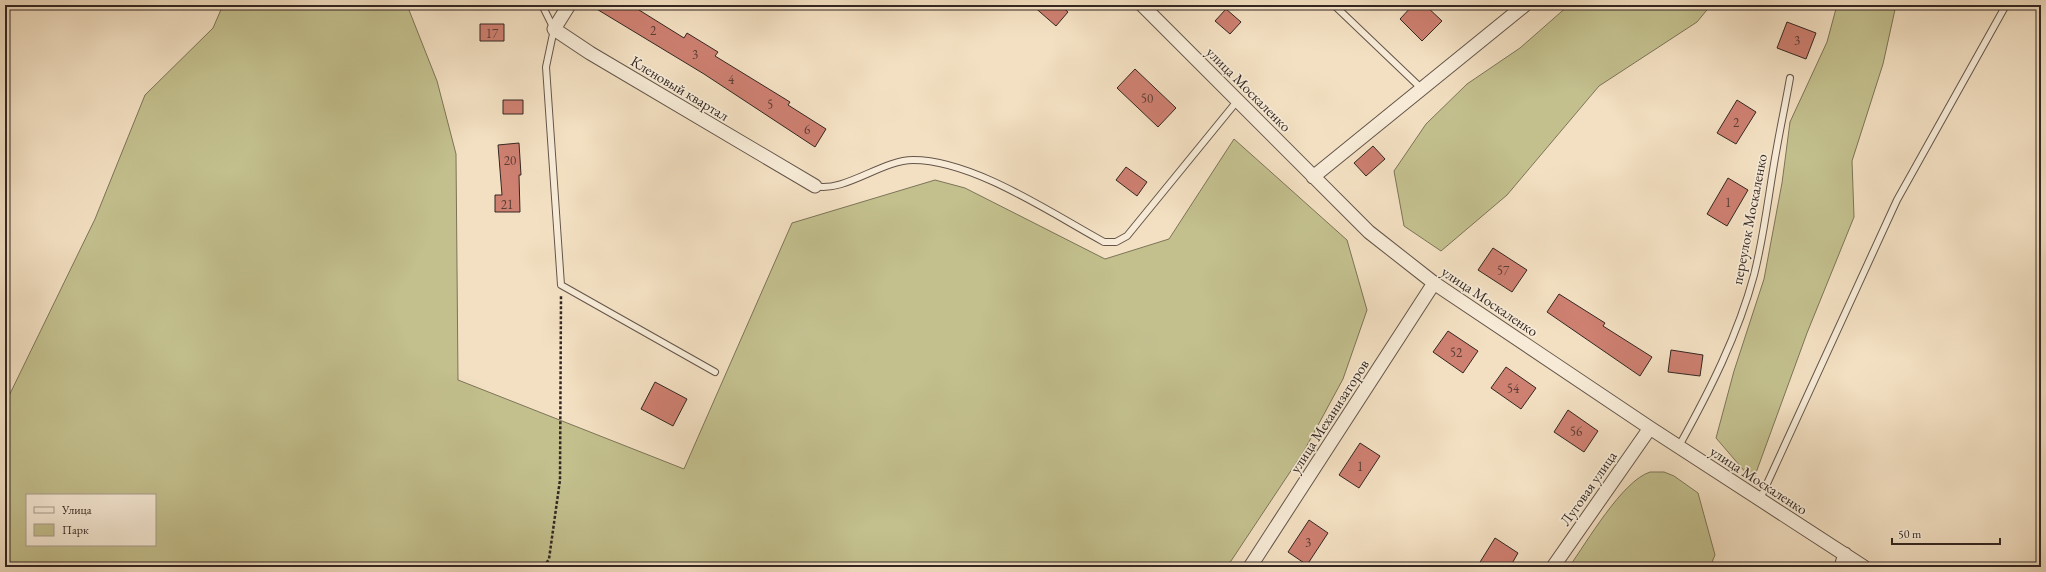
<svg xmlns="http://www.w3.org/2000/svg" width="2046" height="572" viewBox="0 0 2046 572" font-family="'EB Garamond',serif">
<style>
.green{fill:#c3c08e;stroke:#7c7458;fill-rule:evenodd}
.building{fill:#ce8071;stroke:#342722}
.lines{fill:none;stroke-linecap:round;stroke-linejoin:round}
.service-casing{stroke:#64554a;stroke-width:8}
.minor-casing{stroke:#64554a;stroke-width:15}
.path{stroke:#342722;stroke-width:2.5;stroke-dasharray:3 2;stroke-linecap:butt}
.service{stroke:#f7ebd7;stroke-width:6}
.minor{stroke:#f7ebd7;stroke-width:13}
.labels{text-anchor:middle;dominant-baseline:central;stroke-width:3.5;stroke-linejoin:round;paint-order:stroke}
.number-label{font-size:13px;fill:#5a3d36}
.street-label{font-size:15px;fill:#342722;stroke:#f7ebd7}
</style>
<rect width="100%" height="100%" fill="#f3e0c2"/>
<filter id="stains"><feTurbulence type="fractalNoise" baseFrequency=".005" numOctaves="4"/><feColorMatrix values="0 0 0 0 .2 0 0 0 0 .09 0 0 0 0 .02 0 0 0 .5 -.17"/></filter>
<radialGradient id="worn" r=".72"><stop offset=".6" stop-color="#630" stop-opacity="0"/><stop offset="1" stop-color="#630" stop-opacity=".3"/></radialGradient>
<path class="green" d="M223 5H407L437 81 456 154 458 380 684 469 792 223 935 180 965 188 1105 259 1169 239 1234 139 1347 240 1367 310 1343 379 1304 451 1227 567H5V404L95 219 145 95 213 28ZM27 495H155V545H27Z
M1569 5H1711L1697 22 1599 86 1507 195 1441 251 1404 226 1394 171 1426 124 1467 84 1520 48Z
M1837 5H1896L1883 64 1852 161 1854 217 1807 333 1753 481 1716 438 1734 371 1764 279 1782 183 1790 122 1827 42Z
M1650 472H1664L1674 476 1698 493 1715 555 1710 567H1569C1587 542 1622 481 1650 472Z"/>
<path class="building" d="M590 5H631L684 38 687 33 718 52 715 56 790 102 788 105 826 129 815 147 704 74Z
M1032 5H1060L1068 12 1056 26Z
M1413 5H1425L1442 21 1422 41 1400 19Z
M1226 9 1241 22 1230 34 1215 21Z
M1787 22 1816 33 1806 59 1777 48Z
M480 24H504V41H480Z
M1135 69 1176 108 1158 127 1117 88Z
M503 100H523V114H503Z
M1737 100 1756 112 1736 144 1717 133Z
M519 143 521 175H519L520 212H495V195H502L498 145Z
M1373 146 1385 159 1366 176 1354 163Z
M1126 167 1147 182 1137 196 1116 180Z
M1728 178 1748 190 1727 226 1707 214Z
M1493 248 1527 270 1512 292 1478 270Z
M1559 294 1605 323 1603 326 1652 357 1640 376 1547 312Z
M1448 331 1478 351 1463 373 1433 352Z
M1671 350 1703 355 1700 376 1668 372Z
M1506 367 1536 388 1521 409 1491 388Z
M655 382 687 399 673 426 641 409Z
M1568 410 1598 431 1584 452 1554 432Z
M1360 443 1380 456 1359 488 1339 475Z
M1309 520 1328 533 1307 565 1288 552Z
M1495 538 1518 553 1510 567H1477Z"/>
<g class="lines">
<g class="service-casing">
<path id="service" d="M542 5 554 29 546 67 561 285 715 372
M1334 5 1422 89
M815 186C844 193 882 160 913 160 973 160 1051 213 1104 242H1116L1127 236 1238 100
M1679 446C1709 392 1738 335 1754 275 1765 232 1769 189 1777 147 1781 124 1786 101 1790 78
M1760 499 1897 200 2006 5"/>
</g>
<g class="minor-casing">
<path id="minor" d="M569 5 554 29 590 53 815 186
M1142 5 1369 232 1434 283 1650 428 1864 567
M1313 177 1525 5
M1250 567 1434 283
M1553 567 1650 428
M1841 567 1845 554"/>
</g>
<path class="path" d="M544 567 549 559 560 480 561 296"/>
<use href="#service" class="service"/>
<use href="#minor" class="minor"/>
</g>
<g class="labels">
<g class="number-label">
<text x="653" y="30">2</text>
<text x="492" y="33">17</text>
<text x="1797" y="40">3</text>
<text x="695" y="54">3</text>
<text x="731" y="79">4</text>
<text x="1147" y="98">50</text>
<text x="770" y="104">5</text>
<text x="1736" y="122">2</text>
<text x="807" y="129">6</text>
<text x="510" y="160">20</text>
<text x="1728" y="202">1</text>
<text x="507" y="204">21</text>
<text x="1503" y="270">57</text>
<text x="1456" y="352">52</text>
<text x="1513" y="388">54</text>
<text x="1576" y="431">56</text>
<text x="1360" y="466">1</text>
<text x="1308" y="542">3</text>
</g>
<g class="street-label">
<text transform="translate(680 88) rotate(31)">Кленовый квартал</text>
<text transform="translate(1249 89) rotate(45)">улица Москаленко</text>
<text transform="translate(1749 219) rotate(-79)">переулок Москаленко</text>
<text transform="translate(1490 301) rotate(34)">улица Москаленко</text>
<text transform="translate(1329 416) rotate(-57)">улица Механизаторов</text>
<text transform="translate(1759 480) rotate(33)">улица Москаленко</text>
<text transform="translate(1588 488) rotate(-55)">Луговая улица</text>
</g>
</g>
<rect width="2046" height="572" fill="none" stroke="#f3e0c2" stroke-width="20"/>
<rect x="6" y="6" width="2034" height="560" fill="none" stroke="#342722" stroke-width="2"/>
<rect x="10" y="10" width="2026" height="552" fill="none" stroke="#342722"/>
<rect x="26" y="494" width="130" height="52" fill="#f7ebd7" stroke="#a99d8f"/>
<rect x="34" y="507" width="20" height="6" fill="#f7ebd7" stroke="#a99d8f"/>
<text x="62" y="514" font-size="12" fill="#342722">Улица</text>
<rect x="34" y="524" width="20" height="12" fill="#c3c08e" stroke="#a99d8f"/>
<text x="62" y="534" font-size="12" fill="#342722">Парк</text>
<path d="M1892 538v6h108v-6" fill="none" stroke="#342722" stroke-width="2"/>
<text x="1898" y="538" font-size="12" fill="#342722" stroke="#f7ebd7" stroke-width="3" paint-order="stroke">50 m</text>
<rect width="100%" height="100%" filter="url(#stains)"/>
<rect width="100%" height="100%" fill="url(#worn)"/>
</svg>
